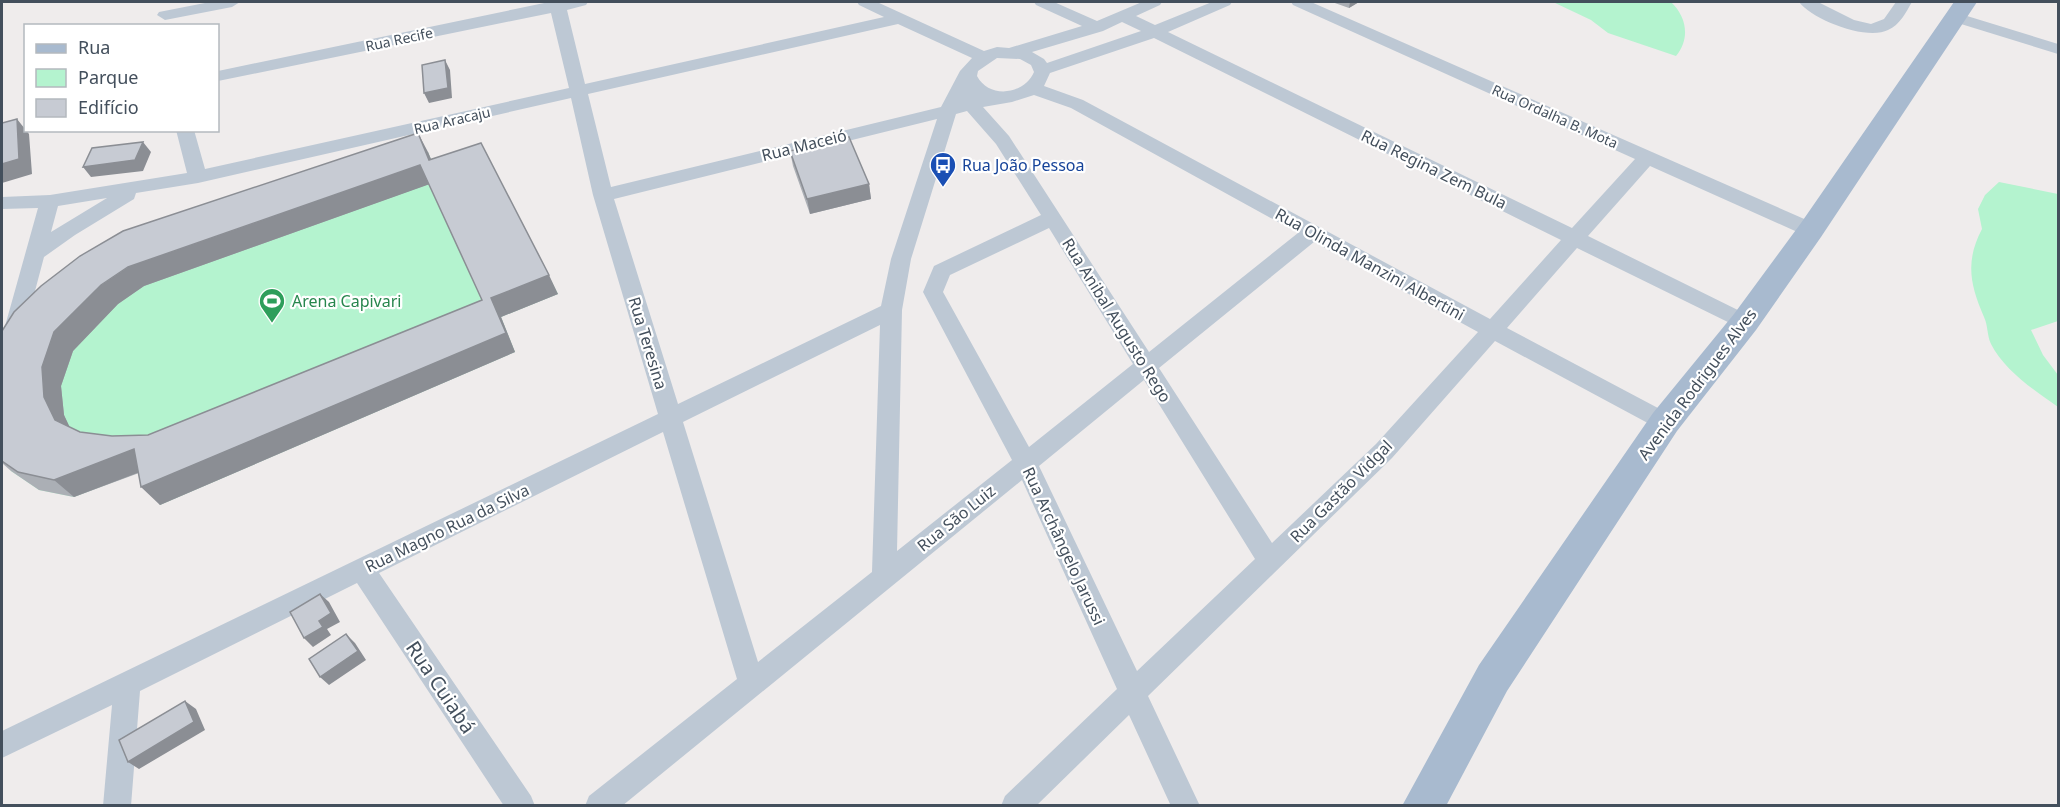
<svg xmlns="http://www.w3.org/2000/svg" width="2060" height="807" viewBox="0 0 2060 807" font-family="'Noto Sans',sans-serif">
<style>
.green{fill:#b4f3cf}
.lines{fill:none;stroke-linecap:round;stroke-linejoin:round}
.street{fill:#bdc8d4;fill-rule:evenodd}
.primary{fill:#a8bacf;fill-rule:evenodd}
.wall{fill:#abafb5;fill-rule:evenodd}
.shaded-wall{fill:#8b8e94}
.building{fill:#c7cbd3;stroke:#8b8e94;stroke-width:1.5;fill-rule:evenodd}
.labels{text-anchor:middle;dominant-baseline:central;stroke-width:4.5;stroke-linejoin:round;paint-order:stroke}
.far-street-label{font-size:14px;fill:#434f5c;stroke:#fff}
.street-label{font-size:16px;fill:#434f5c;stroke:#fff}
.transit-label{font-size:16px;fill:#164399;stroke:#fff;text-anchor:start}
.leisure-label{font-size:16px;fill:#27864d;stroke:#fff;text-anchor:start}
.near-street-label{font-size:20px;fill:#434f5c;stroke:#fff}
</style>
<rect width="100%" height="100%" fill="#efecec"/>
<path class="green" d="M1553 2H1671C1686 16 1691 38 1676 56L1608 33 1591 20Z
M428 152 439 179 490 162 558 294 501 317 515 352 160 505 153 467 74 497 39 490 11 471 2 449 33 331Z
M1999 182 2058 194V321L2031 330 2043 355 2058 375V407C2035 391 2004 370 1991 344 1987 336 1988 325 1984 317 1970 285 1965 261 1982 229L1978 209 1985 195Z"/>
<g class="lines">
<path class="street" d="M210 2H240L232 7 165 20 157 15 159 12Z
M549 2H588L586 5 567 10 585 84 884 17 859 5 857 2H877L984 51 997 47 1009 48 1082 26 1036 5 1034 2H1054L1097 21 1142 2H1162L1160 5 1136 16 1155 25 1212 2H1232L1230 5 1168 32 1572 228 1635 159 1293 5 1291 2H1311L1818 225 1821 230 1818 235 1811 237 1804 235 1650 166 1588 236 1752 317 1756 322 1752 327 1745 330 1738 327 1577 248 1507 328 1673 416 1676 422 1673 428 1665 431 1657 428 1495 341 1392 458 1148 696 1200 806H1171L1129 715 1036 806H1001L1005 796 1117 689 1022 480 622 806H585L589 796 737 679 663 432 379 573 531 796 535 806H504L357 583 140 691 131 806H103L112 705 2 758V731L658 414 593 195 571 98 198 183 136 193 134 199 75 235 44 257 13 374 10 380 2 382V337L38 208 2 209V197L50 195 187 173 176 130H194L205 169 569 88 551 13 218 81V71ZM1122 22 1141 31 1047 63 1044 59 1032 52 1103 31ZM898 24 972 58 960 71 941 107 611 187 588 94ZM1154 38 1561 240 1490 319 1083 100 1044 86 1050 73ZM997 58 1020 59 1031 65 1034 72C1024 95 989 99 977 76L978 71ZM1034 95 1071 108 1298 233 1149 352 1009 136 983 107 1012 102ZM967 111 996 144 1041 215 934 266 923 292 1012 460 897 551 902 310 911 259 956 114ZM937 119 891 259 881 306 678 404 614 199ZM107 198 51 232 58 206ZM1049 228 1133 364 1029 447 943 292 950 275ZM1314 242 1478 332 1376 444 1272 543 1159 368ZM880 325 872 572 758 662 683 422ZM1144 380 1255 559 1137 671 1039 466Z
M1799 2H1818L1854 20 1871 24 1884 19 1896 2H1912C1906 12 1900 25 1888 30 1867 41 1813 20 1799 2Z
M1954 12 2058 44V54L1948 20 1946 17 1948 14Z"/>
<path class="primary" d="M1954 2H1977L1821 237 1756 330 1677 431 1507 691 1446 806H1402L1479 665 1653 413 1734 314 1801 223Z"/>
</g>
<path class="wall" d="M1332 2H1359L1349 8Z
M790 151 869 184 871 199 810 214 793 166Z
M428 152 431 159 558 294 501 317 515 352 160 505 139 473 74 497 39 490 11 471 2 463V331ZM429 184 482 300 148 435 112 436 80 432 69 427 64 415 61 386 73 351 118 304 144 286Z"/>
<path class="shaded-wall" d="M1350 2H1359L1349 8Z
M445 60 450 70 452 98 429 103 424 93Z
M17 119 29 134 32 174 2 183V164Z
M418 133 428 152 439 179 429 160Z
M143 142 151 152 143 171 91 177 83 167Z
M420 165 430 184 144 286 118 304 73 351 61 386 64 415 75 438 55 420 44 397 42 367 54 332 101 285 128 267Z
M869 184 871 199 810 214 807 199Z
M549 275 558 294 501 317 515 352 160 505 141 487 491 298Z
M134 449 153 467 74 497 54 480Z
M320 594 329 602 340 622 327 629 331 635 313 647 304 638 319 621Z
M346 634 355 643 366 660 329 685 320 677Z
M185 701 196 709 205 730 139 769 128 762Z"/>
<path class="building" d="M445 60 448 88 424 93 422 65Z
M17 119 19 159 2 164V123Z
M418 133 429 160 481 143 549 275 491 298 506 333 141 487 134 449 54 480 18 472 2 461V331L14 312 41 286 80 256 123 231ZM420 165 482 300 148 435 112 436 80 432 55 420 44 397 42 367 54 332 101 285 128 267Z
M849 137 869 184 807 199 790 151Z
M143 142 135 160 83 167 92 148Z
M320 594 331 613 319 621 323 627 304 638 290 612Z
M346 634 358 651 320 677 309 659Z
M185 701 194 722 128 762 119 740Z"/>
<defs>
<g id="bus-pin" transform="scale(1.35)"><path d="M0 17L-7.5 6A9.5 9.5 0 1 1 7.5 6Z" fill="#1a4fb4" stroke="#fff"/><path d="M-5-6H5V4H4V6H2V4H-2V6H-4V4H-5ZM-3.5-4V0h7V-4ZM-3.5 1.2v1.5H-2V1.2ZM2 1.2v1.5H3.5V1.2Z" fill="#fff"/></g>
<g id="stadium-pin" transform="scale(1.35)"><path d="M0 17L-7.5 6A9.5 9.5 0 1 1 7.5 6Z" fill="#2e9e5b" stroke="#fff"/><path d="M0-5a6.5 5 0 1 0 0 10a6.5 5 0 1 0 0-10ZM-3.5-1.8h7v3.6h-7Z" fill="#fff"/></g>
</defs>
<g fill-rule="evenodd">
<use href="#bus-pin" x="943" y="165"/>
<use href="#stadium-pin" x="272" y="301"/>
</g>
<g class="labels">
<g class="far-street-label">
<text transform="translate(399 39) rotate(-12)">Rua Recife</text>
<text transform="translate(1555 116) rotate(24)">Rua Ordalha B. Mota</text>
<text transform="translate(452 120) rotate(-13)">Rua Aracaju</text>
</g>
<g class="street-label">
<text transform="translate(804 145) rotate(-14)">Rua Maceió</text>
<text transform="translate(1434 169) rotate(26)">Rua Regina Zem Bula</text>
<text transform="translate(1370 264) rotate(29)">Rua Olinda Manzini Albertini</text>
<text transform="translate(1117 320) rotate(58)">Rua Anibal Augusto Rego</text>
<text transform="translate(648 343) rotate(73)">Rua Teresina</text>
<text transform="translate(1697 384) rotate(-53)">Avenida Rodrigues Alves</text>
<text transform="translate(1341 491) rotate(-45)">Rua Gastão Vidgal</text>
<text transform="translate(956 518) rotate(-39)">Rua São Luiz</text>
<text transform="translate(447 528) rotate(-26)">Rua Magno Rua da Silva</text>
<text transform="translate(1064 546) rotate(65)">Rua Archângelo Jarussi</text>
</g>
<g class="transit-label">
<text x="962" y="165">Rua João Pessoa</text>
</g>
<g class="leisure-label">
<text x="292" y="301">Arena Capivari</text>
</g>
<g class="near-street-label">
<text transform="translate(441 687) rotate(56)">Rua Cuiabá</text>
</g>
</g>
<rect width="2060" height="807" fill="none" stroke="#434f5c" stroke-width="6"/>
<rect x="24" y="24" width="195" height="108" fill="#ffffff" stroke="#b4b9be" stroke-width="1.5"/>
<rect x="36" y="44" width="30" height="9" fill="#a8bacf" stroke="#b4b9be" stroke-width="1.5"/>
<text x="78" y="54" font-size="18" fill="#434f5c">Rua</text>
<rect x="36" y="69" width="30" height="18" fill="#b4f3cf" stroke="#b4b9be" stroke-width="1.5"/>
<text x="78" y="84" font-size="18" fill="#434f5c">Parque</text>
<rect x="36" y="99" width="30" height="18" fill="#c7cbd3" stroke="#b4b9be" stroke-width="1.5"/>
<text x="78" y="114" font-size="18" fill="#434f5c">Edifício</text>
</svg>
